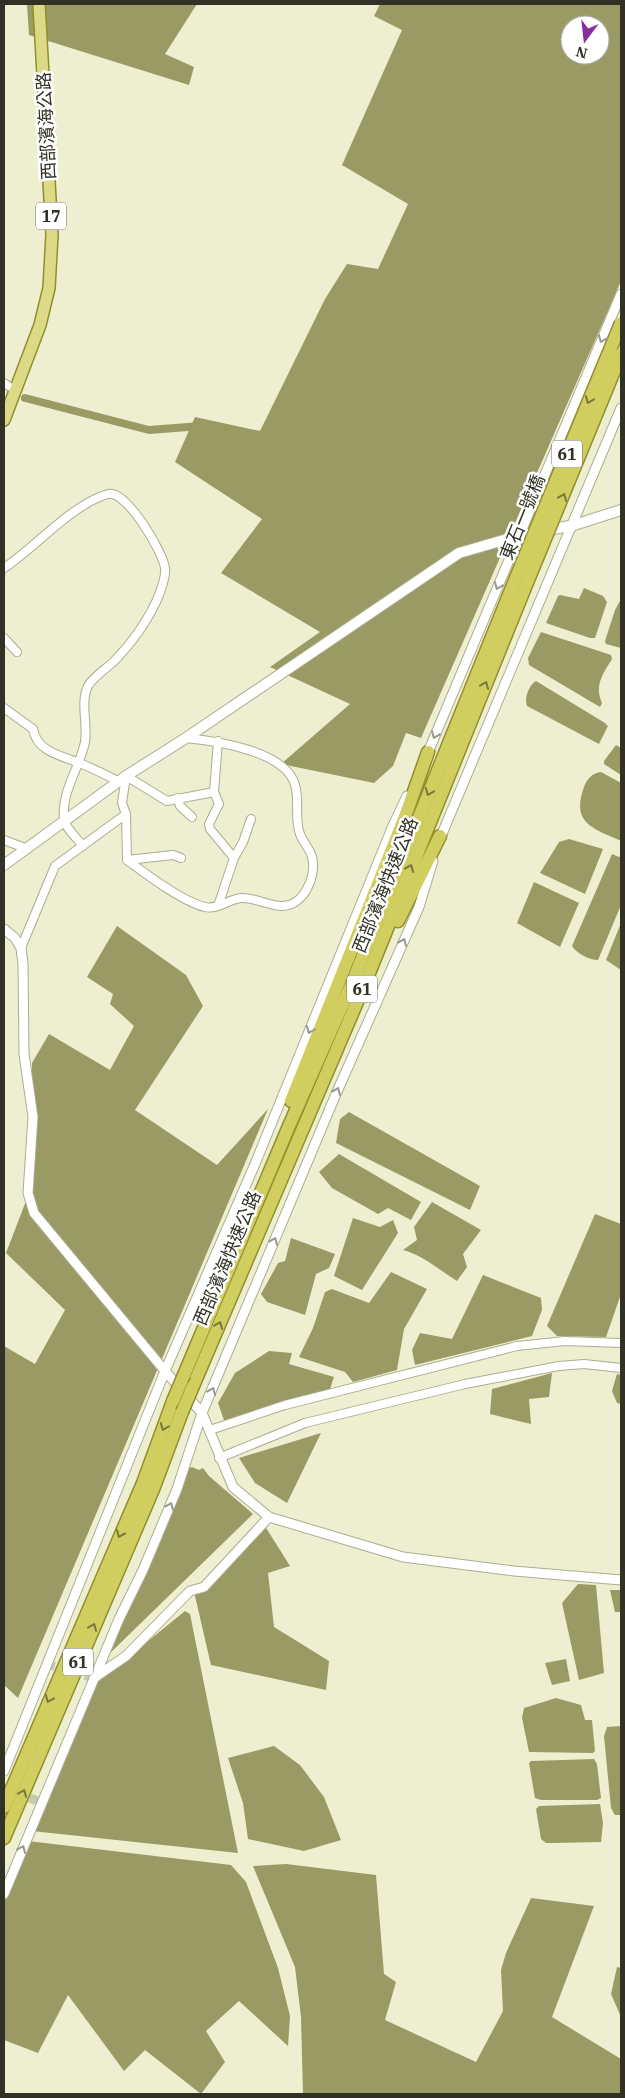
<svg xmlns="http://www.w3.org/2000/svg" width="625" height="2098" viewBox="0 0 625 2098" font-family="'IBM Plex Serif','Noto Sans TC',serif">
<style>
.water{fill:#9a9a64;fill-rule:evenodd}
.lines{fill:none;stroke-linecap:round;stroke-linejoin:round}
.canal{stroke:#9a9a64;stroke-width:8}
.tertiary-tunnel{stroke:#c8c9ae;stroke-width:9;stroke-dasharray:9 4.5;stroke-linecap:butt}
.minor-casing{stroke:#acad8f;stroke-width:10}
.tertiary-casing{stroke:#acad8f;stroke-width:11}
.secondary-casing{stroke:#acad8f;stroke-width:12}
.primary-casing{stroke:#918f2f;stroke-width:14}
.trunk-casing{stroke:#918f2f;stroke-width:15}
.minor{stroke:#fff;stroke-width:8}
.tertiary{stroke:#fff;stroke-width:9}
.secondary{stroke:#fff;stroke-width:10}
.primary{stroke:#dcda86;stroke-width:11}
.trunk{stroke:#d0ce5e;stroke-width:12}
.trunk-bridge-casing{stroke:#918f2f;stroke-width:15;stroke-linecap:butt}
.trunk-bridge{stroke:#d0ce5e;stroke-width:12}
.oneway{stroke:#989892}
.oneway2{stroke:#79783f}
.labels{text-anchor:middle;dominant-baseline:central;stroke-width:5;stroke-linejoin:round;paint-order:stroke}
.shield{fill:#fff;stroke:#6f6f66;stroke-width:1}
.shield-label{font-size:16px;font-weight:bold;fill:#313125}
.street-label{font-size:18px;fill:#313125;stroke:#fff}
</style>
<rect width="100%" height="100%" fill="#eeefd0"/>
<path class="water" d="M27 4H197L165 54 194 67 189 85 29 35Z
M380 4H621V281L421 738 406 733 393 766 374 783 281 764 350 704 270 667 320 632 221 573 262 519 175 462 195 417 260 431 325 299 347 264 378 269 408 204 342 165 402 30 374 16ZM570 25H600V55H570Z
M584 588 603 596 607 602 595 638H590L546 623 558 596 560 595 579 599Z
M621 599V648L606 644 605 641 615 610Z
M541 632 611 655 612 659C603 674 594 685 602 703L600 707 529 665 528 658Z
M536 681 605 723 608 726 599 744 527 706C524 698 529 685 536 681Z
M616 745 621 748V775L604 764V761Z
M601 772 621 783V841C592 828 571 823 584 787 587 779 592 773 601 772Z
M569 839 603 849 585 894 540 873 559 842Z
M612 854 619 857 621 855V905L598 960C590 960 577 954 572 946Z
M534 882 579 903 560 947 517 923Z
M621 923V970L606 960Z
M117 926 186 975 203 1006 135 1110 217 1165 268 1109 18 1698 4 1685V1346L35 1364 65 1310 6 1253 31 1188 32 1063 49 1034 110 1070 134 1026 110 1004 113 994 87 977Z
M349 1112 480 1186 470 1210 336 1143 340 1119Z
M339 1154 421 1202 411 1220 388 1208 378 1214 332 1188 319 1172Z
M432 1202 481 1230 463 1254 467 1267 457 1281C438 1269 424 1256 403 1250L417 1240 414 1227Z
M595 1214 621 1224V1294L606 1337 557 1336 547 1326Z
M353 1218 380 1227 393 1220 398 1233 362 1290 334 1276Z
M291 1238 335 1254 329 1268 316 1274 305 1315 267 1302 261 1294 278 1263 285 1261Z
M391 1272 427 1289 404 1329 397 1370 353 1382 345 1372 299 1357 313 1328 325 1292 332 1289 369 1303Z
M483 1275 541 1298 542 1310 532 1336 415 1365 412 1350 420 1333 452 1339Z
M269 1351 292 1353 289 1364 334 1377 330 1389 225 1423 218 1403 235 1373Z
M552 1373 549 1397 529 1399 531 1424 490 1414 492 1389Z
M617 1374 621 1375V1404L617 1403 612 1391Z
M321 1433 287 1503 255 1483 239 1458Z
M192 1467 199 1470 203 1468 209 1476 253 1514 105 1658 183 1471Z
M263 1523 290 1566 268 1573 274 1627 329 1661 326 1690 211 1665 195 1596 198 1586Z
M578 1584 596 1585 604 1673 579 1680 562 1603Z
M610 1590H621V1612H615Z
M185 1611 190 1614 238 1853 32 1831 93 1686Z
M566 1659 570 1681 552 1685 545 1663Z
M556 1698 581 1705 585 1720H592L595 1751 593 1753 529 1752 522 1718 524 1708Z
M621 1726V1815H615L611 1808 604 1736 607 1727Z
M274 1746 300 1765 324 1797 341 1840 304 1851 248 1839 243 1803 228 1758Z
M594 1759 597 1764 601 1798 597 1800H541L535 1798 529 1763 531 1761Z
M600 1804 603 1823 601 1842 554 1843H546L541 1839 536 1809 539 1806Z
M28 1841 231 1865 246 1882 278 1968 290 2016 288 2046 239 2001 206 2031 225 2062 201 2094 145 2050 124 2071 68 1995 38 2053 4 2040V1899Z
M286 1864 376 1875 384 1974 396 1982 385 2020 476 2062 503 2011 501 1970 506 1953 531 1898 594 1906 552 2017 621 2059V2094H303L301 2017 295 1967 253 1866Z
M617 1967 621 1968V2017L611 1994Z"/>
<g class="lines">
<path class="canal" d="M25 398 149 430 201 426"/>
<path class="tertiary-tunnel" d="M46 1664 94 1678
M4 1788 43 1803"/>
<g class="minor-casing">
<path id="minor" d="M4 383 15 390
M4 568C36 547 72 504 108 494 126 489 163 552 165 568 166 573 164 579 163 583 156 609 136 638 118 657 110 667 94 675 88 686 80 702 88 725 85 742 80 767 61 792 64 818 64 827 77 838 83 846
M4 638 17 652
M4 708 33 729C37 753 64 756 82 764 94 769 106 775 118 781
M186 738C216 741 286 751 295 785 300 801 294 818 300 834 303 842 310 849 312 857 317 876 304 906 282 906 269 906 254 897 241 898 229 899 218 910 205 907 183 902 146 874 127 860L126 814 122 803 126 776 167 801 214 792
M218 741 214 792 219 804 209 824 210 829 234 858 218 906
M178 798 180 806 192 817
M4 840 25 848
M234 858 243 842 251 819
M127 860 173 855 181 858
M21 948 55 866 126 814
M210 1430 285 1405 517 1346 565 1341 621 1343
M219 1458 305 1423 465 1384 559 1366 584 1364 621 1368"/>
</g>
<g class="tertiary-casing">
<path id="tertiary" d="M426 757 621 294
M439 841 621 408
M4 929 15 938 21 948 23 964 24 1054 33 1117 28 1193 34 1213 165 1371 202 1413 233 1487 269 1517
M94 1678 126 1656 190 1591 204 1587 269 1517 403 1557 514 1571 621 1580
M4 1771 165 1371 255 1164 392 828 407 796
M4 1894 119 1619 143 1570 177 1489 202 1413 336 1094 419 907 433 861"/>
</g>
<g class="secondary-casing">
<path id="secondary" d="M4 865 126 776 186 738 459 553 518 536 574 525 621 510"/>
</g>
<g class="primary-casing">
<path id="primary" d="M4 420 40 325 49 288 52 235 39 4"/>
</g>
<g class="trunk-casing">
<path id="trunk" d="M398 921 440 836
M291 1101 406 814 428 752
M184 1375 289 1126 352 983 513 585
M193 1386 363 988 524 590
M4 1807 143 1483 173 1401
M4 1838 154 1487 182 1412"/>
</g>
<use href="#minor" class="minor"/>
<use href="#tertiary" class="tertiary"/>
<use href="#secondary" class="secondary"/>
<use href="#primary" class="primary"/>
<use href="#trunk" class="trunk"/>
<g class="trunk-bridge-casing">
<path id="trunk-bridge" d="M513 585 621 323
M524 590 621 354
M173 1401 184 1375
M182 1412 193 1386"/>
</g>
<use href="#trunk-bridge" class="trunk-bridge"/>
</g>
<defs><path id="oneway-chevron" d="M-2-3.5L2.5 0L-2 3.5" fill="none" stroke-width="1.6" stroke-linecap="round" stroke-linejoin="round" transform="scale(1.25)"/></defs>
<g class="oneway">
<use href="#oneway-chevron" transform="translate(602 339) rotate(113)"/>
<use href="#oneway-chevron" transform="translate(498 586) rotate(112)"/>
<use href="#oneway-chevron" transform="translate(435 735) rotate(113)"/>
<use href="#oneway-chevron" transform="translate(403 942) rotate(-67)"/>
<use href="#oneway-chevron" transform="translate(310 1030) rotate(112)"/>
<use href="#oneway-chevron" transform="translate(337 1091) rotate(-66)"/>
<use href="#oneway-chevron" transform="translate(274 1241) rotate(-67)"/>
<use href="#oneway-chevron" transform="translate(212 1391) rotate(-67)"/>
<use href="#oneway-chevron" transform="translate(170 1506) rotate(-67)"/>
<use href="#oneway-chevron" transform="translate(22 1849) rotate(-67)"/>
</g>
<g class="oneway2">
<use href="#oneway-chevron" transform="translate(589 400) rotate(112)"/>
<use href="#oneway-chevron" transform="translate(563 497) rotate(-68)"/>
<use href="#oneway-chevron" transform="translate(485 685) rotate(-68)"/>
<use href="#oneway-chevron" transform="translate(429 792) rotate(112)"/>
<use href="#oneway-chevron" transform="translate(410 868) rotate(-68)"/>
<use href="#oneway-chevron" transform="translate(219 1325) rotate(-67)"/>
<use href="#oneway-chevron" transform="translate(164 1427) rotate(111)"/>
<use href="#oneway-chevron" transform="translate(120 1534) rotate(114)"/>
<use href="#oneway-chevron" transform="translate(93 1627) rotate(-67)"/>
<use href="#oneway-chevron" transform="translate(49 1699) rotate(113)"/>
<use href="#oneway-chevron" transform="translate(23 1793) rotate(-67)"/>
</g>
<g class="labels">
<g class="shield">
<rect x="36" y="202.5" width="30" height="27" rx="4"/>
<rect x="552" y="440.5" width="30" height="27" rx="4"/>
<rect x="347" y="975.5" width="30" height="27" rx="4"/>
<rect x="63" y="1648.5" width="30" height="27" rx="4"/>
</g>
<g class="shield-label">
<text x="51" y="216">17</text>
<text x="567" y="454">61</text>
<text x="362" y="989">61</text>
<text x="78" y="1662">61</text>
</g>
<g class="street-label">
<text transform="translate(46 126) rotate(-93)">西部濱海公路</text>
<text transform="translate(522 517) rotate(-68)">東石一號橋</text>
<text transform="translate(385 885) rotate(-68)">西部濱海快速公路</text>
<text transform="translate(227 1258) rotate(-67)">西部濱海快速公路</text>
</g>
</g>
<rect width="625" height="2098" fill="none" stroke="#313125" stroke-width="10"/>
<g transform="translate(585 40) rotate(195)"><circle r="24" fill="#ffffff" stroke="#adada8"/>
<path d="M0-4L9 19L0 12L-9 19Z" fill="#862f9d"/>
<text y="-8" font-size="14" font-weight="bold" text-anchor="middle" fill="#313125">N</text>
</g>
</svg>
